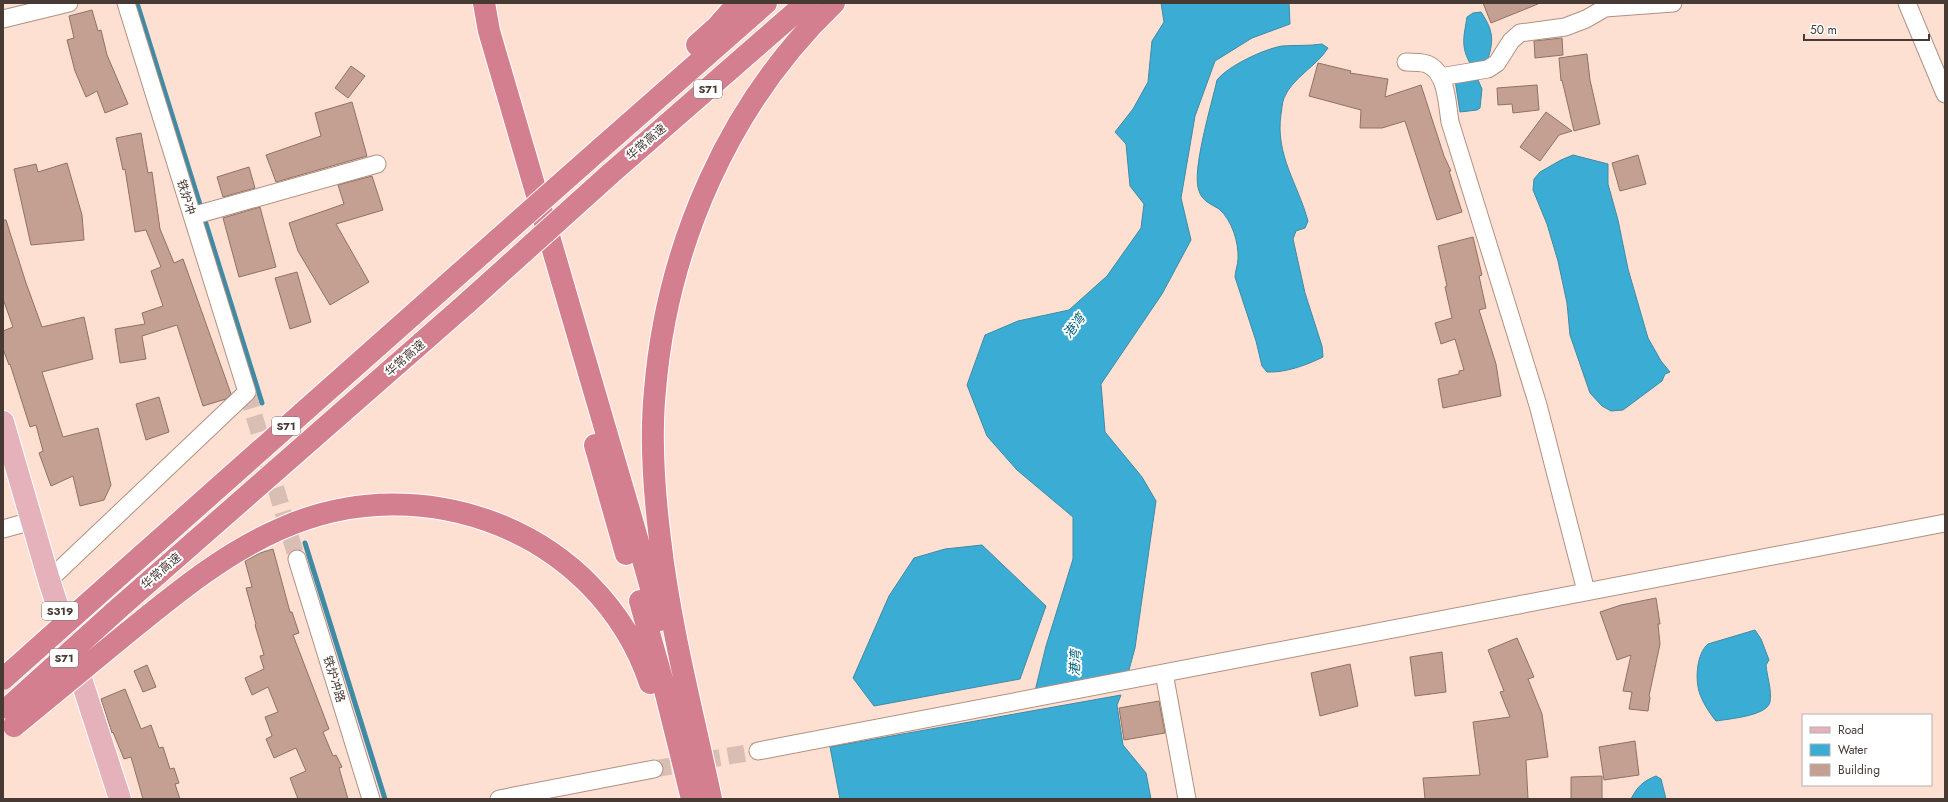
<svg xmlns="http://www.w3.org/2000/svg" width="1948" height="802" viewBox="0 0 1948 802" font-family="Jost,'Noto Sans SC',sans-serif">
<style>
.water{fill:#3badd4;stroke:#3f8aa4}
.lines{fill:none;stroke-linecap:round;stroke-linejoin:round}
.stream{stroke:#3f8aa4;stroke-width:5}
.building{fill:#c3a091;stroke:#917163}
.street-tunnel{stroke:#d9bfb3;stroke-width:17;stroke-dasharray:17 8;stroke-linecap:butt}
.street-casing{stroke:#b29081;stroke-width:19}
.primary-casing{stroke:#fff;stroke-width:24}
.highway-casing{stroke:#fff;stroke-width:24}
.street{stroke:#fff;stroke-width:17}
.primary{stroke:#e5b2bc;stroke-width:22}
.highway{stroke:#d37f90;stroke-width:22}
.highway-bridge-casing{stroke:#fff;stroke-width:24;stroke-linecap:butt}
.highway-bridge{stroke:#d37f90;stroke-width:22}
.labels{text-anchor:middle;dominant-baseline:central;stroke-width:4;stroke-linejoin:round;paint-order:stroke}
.shield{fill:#fff;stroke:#7e7470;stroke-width:1}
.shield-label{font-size:11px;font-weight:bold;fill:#473933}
.street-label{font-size:12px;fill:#473933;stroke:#fff}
.water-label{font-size:13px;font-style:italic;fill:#00607b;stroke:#fff}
</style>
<rect width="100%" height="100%" fill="#fee0d3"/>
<path class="water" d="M1161 3H1289L1290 24 1252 38 1215 61 1195 116 1181 198 1191 240 1162 294 1101 384 1105 432 1142 477 1156 501 1135 648 1127 677 1034 695 1046 646 1073 559V517L1017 470 987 436 967 385 985 335 1018 321 1069 310 1107 276 1141 228 1144 204 1130 186 1126 144 1115 132 1133 109 1148 82 1152 41 1164 22Z
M1481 12C1496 34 1493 44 1485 68L1471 65C1460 46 1464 37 1467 17L1473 13Z
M1322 44 1328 48C1317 66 1292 78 1284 98 1282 103 1282 109 1281 114 1275 155 1298 184 1308 221L1305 228 1296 231 1293 239 1305 293 1322 346 1323 357C1307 365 1285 373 1267 372L1262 366 1256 341 1235 277C1235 271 1238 265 1238 259 1239 243 1232 220 1219 209 1211 204 1202 201 1199 191 1191 172 1212 103 1217 80 1228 66 1264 49 1282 46 1295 45 1309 46 1322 44Z
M1455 80H1478L1482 89 1480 108 1477 110 1460 112Z
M1573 155 1608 164V184L1618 220 1628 269 1648 338 1661 361 1670 372 1665 374 1662 381 1623 410 1611 411 1602 406 1590 393 1570 335 1567 303 1558 261 1547 224 1533 190 1534 179 1540 172 1561 160Z
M982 545 1046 606 1020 679 874 706 853 678 889 596 914 558 945 549Z
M1755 630 1761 639 1769 660 1766 665C1767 677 1772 689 1770 702 1767 716 1728 719 1716 721 1710 714 1701 700 1699 691 1695 678 1697 653 1708 644Z
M1121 695 1117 705 1123 745 1146 773 1151 799H840L830 747Z
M1656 776 1661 779 1666 799H1631C1637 787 1643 781 1656 776Z"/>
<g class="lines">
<path class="stream" d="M137 3 262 403
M305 543 385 799"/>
</g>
<path class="building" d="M1483 3H1538V4L1491 23Z
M92 10 98 31 101 30 107 55 128 104 105 113 97 91 86 97 75 71 67 40 74 38 69 16Z
M1562 38 1563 55 1535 58 1534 41Z
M1587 54 1590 80 1600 124 1574 131 1562 80 1561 81 1559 58Z
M1318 63 1351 71 1350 73 1388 79 1385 97 1421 85 1444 156 1451 171H1449L1462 212 1437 220 1405 121 1382 128H1360L1361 110 1309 96Z
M351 66 365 76 348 98 335 88Z
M1537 85 1539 110 1513 113 1512 104 1498 105 1497 88Z
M352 102 367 156 276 182 266 155 321 136 315 113Z
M1546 112 1572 131 1559 135 1540 161 1520 147Z
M141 133 148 173 152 172 160 229 174 263 183 259 231 394 226 399 203 406 177 325 142 336 146 359 120 363 115 329 145 324 142 313 163 306 151 271 161 267 146 230 135 232 125 169 123 170 116 138Z
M1638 155 1646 184 1620 191 1612 163Z
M67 163 82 215 84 240 31 245 14 169 36 164 38 172Z
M249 167 255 188 223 197 217 177Z
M372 176 383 210 336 224 369 282 330 305 298 251 289 223 344 204 338 185Z
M260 207 276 267 239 277 223 218Z
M3 220H6L26 283 42 327 84 317 93 359 42 372 63 437 98 428 111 485 104 500 80 506 73 476 51 486 39 453 43 451 36 425 30 427 10 364 9 365 3 349V331L13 327 3 299Z
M1473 237 1482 275 1479 276 1486 308 1479 310 1496 364 1501 396 1443 408 1438 379 1459 374V371L1464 370 1455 339 1441 344 1435 323 1452 318 1445 287 1447 286 1438 246Z
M297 272 311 322 290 329 275 278Z
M159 397 169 432 146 440 136 404Z
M273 549 290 612H292L299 633 293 635 329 729 323 732 333 756 336 755 342 767 339 768 348 799H298L290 778 306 771 296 748 274 758 266 739 272 736 265 717 278 712 268 687 252 695 245 678 264 669 260 656 264 655 255 625 256 624 246 588 252 587 245 561 260 553Z
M1656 598 1660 624H1658L1660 644 1649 696 1650 697 1648 711 1629 709 1632 692 1623 691 1631 655 1617 660 1600 612 1621 605Z
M1517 638 1534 677 1528 679 1542 714 1548 757 1526 760 1528 799H1425L1423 778 1480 775 1473 722 1510 717 1500 692 1504 691 1488 650Z
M1442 652 1446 692 1415 696 1410 657Z
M1350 664 1358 706 1320 716 1311 673Z
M147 665 156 687 143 692 134 671Z
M125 689 141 729 151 725 159 748 163 747 170 769 174 768 179 783 175 784 180 799H143L131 757 124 759 113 732 112 733 101 699Z
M1159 701 1165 733 1124 740 1119 708Z
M1635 741 1639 775 1604 780 1599 747Z
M1602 776V799H1571V777Z"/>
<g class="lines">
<path class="street-tunnel" d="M247 392 297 559
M654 769 758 751"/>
<g class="street-casing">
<path id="street" d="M1907 3 1945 94
M3 19 69 3
M1406 62C1412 62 1421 62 1427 64 1447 72 1447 104 1450 122L1538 405 1586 591
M1440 77 1488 69 1497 63 1511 41 1520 33 1565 27 1586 19 1605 8 1673 3
M192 216 377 164
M3 529 32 521
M297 559 371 799
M49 580 247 392 126 3
M1164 673 1187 799
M758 751 1945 523
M499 799 654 769"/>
</g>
<g class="primary-casing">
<path id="primary" d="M3 422 49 580 120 799"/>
</g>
<g class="highway-casing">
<path id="highway" d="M484 3 489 31 629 510 660 620
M697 45 717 27 738 3
M600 149 766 3
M609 175 806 3
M595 445 626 554
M113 581 460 273
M640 601 665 690 692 799
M119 608 467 303
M127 633C175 594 223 554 280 529 423 464 599 532 650 683
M711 799C693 713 670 627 660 539 654 491 650 439 655 390 667 246 729 103 834 3"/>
</g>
<use href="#street" class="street"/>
<use href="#primary" class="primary"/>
<use href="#highway" class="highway"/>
<g class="highway-bridge-casing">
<path id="highway-bridge" d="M460 273 600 149
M467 303 609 175
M3 679 113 581
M8 708 119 608
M14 726 127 633"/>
</g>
<use href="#highway-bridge" class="highway-bridge"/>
</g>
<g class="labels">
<g class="shield">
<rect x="694" y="80" width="28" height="18" rx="3"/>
<rect x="272" y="417" width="28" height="18" rx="3"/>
<rect x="42" y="602" width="36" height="18" rx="3"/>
<rect x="50" y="649" width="28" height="18" rx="3"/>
</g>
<g class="shield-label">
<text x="708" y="89">S71</text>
<text x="286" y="426">S71</text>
<text x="60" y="611">S319</text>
<text x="64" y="658">S71</text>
</g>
<g class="street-label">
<text transform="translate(646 142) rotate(-41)">华常高速</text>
<text transform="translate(186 197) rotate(73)">铁炉冲</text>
<text transform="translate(405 358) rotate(-41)">华常高速</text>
<text transform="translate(161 571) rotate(-41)">华常高速</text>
<text transform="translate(334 679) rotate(73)">铁炉冲路</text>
</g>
<g class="water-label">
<text transform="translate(1074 326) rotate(-53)">港湾</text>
<text transform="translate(1075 663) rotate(-88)">港湾</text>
</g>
</g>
<rect width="1948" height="802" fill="none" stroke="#473933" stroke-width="8"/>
<rect x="1802" y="714" width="130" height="72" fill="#ffffff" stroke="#b5b0ad"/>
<rect x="1810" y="727" width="20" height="6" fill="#e5b2bc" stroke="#b5b0ad"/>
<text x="1838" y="734" font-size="12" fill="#473933">Road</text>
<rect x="1810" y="744" width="20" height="12" fill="#3badd4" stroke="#b5b0ad"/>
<text x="1838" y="754" font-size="12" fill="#473933">Water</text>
<rect x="1810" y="764" width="20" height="12" fill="#c3a091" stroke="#b5b0ad"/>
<text x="1838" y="774" font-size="12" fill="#473933">Building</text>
<path d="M1804 34v6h125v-6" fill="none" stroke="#473933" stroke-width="2"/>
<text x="1810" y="34" font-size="12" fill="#473933" stroke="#ffffff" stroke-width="3" paint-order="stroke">50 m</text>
</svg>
